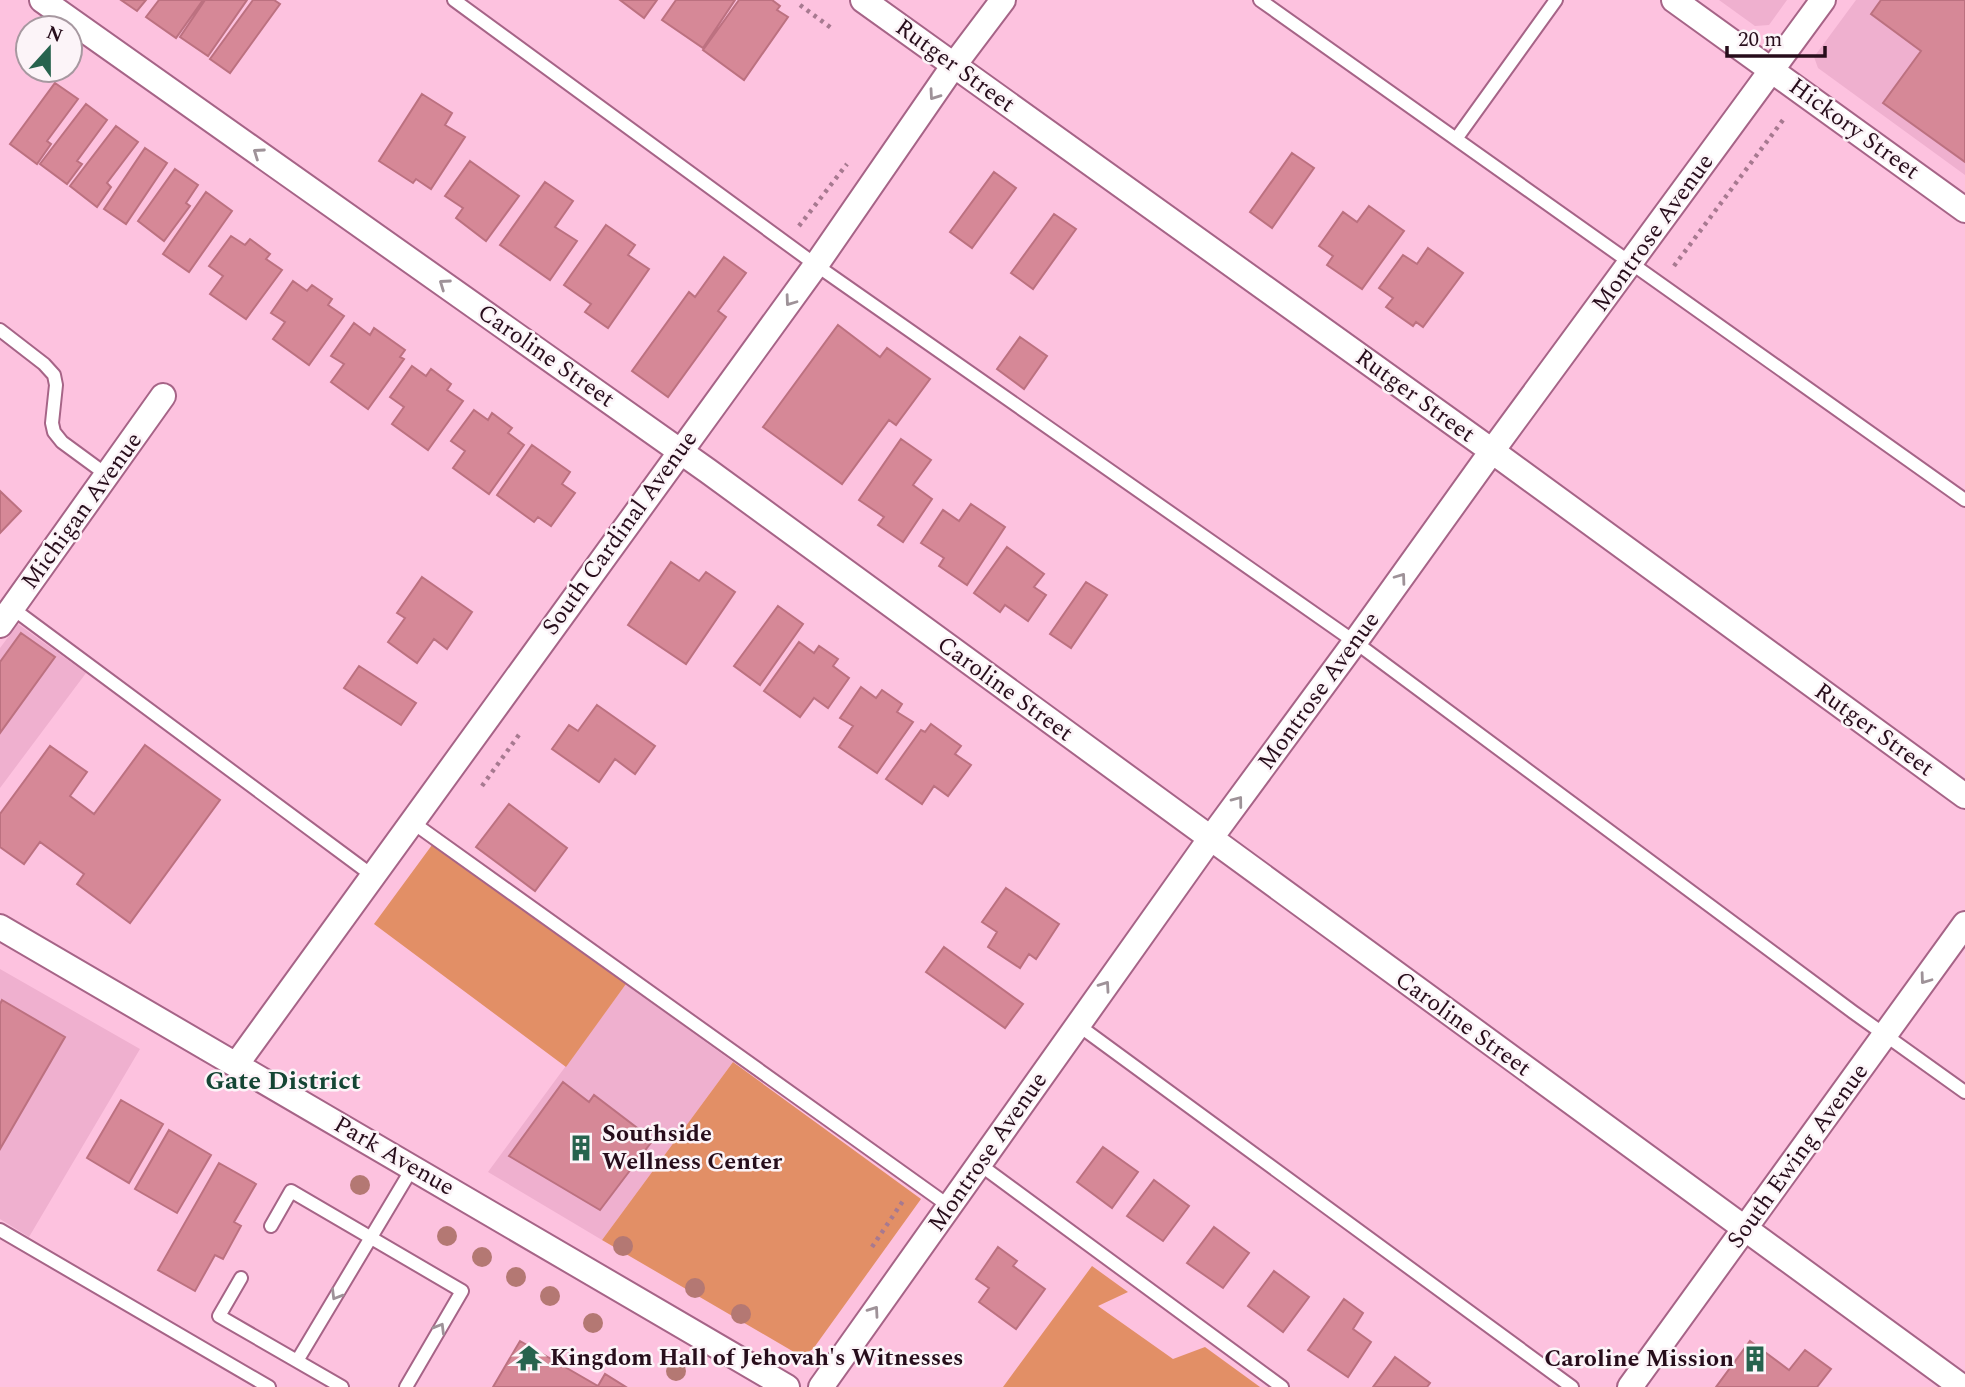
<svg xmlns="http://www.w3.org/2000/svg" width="1965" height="1387" viewBox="0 0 1965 1387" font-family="Spectral,serif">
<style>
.built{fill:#efb0cf}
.green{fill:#e28f66}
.building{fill:#d68897;stroke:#bc7180;stroke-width:2}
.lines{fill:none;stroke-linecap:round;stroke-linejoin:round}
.service-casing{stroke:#a66487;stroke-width:16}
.minor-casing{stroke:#a66487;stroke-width:28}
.path{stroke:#a77990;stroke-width:4.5;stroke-dasharray:3.5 5;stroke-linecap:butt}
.service{stroke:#fff;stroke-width:12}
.minor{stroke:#fff;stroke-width:24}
.tree{fill:#b47873}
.oneway{stroke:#9e9298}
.labels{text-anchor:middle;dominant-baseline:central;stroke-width:5;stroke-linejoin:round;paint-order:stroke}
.street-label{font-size:24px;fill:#270d1b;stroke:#fcf4f8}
.poi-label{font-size:24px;font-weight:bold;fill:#270d1b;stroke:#fcf4f8;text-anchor:start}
.neighbourhood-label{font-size:26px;font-weight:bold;fill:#144534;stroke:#fcf4f8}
</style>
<rect width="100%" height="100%" fill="#fdc2df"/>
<path class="built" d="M1719 0H1787L1769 25 1755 26Z
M1856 0H1965V175L1818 68 1814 57Z
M18 624 86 673 0 788V648Z
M0 969 140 1049 29 1237 0 1219Z
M626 984 733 1062 602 1240 488 1172Z"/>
<path class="green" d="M432 845 626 984 566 1067 374 924Z
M733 1062 921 1199 813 1349 805 1354 794 1352 602 1240Z
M1092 1266 1128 1292 1098 1306 1173 1359 1205 1347 1260 1387H1003Z"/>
<path class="building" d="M121 0H146L137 11Z
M159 0H203L176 38 146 17Z
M205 0H247L208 56 180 37Z
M253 0H274L280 4 230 73 210 59Z
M620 0H657L644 18Z
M676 0H735L703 48 662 20Z
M739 0H772L780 6 777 10 788 17 744 80 703 50Z
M1881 0H1965V162L1883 103 1921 51 1871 14Z
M55 83 78 99 47 141 51 144 37 164 10 144Z
M422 94 452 113 445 125 465 137 431 189 416 179 413 183 379 161Z
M86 104 107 120 77 161 82 164 67 184 40 164Z
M116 126 138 142 107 183 111 187 97 207 70 186Z
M145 148 167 163 126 224 104 209Z
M1292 153 1314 168 1272 228 1250 212Z
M470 161 519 196 486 241 456 218 463 208 445 196Z
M175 169 198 185 186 203 190 206 164 241 138 221Z
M994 172 1016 188 972 248 950 232Z
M545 182 573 201 555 227 577 241 550 280 500 245Z
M206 192 232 211 189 272 163 254Z
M1369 206 1404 231 1362 289 1327 265 1333 256 1319 246 1343 212 1357 222Z
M1054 214 1076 229 1033 289 1011 273Z
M606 225 635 245 628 255 649 269 608 328 585 312 591 304 564 285Z
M231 236 245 245 250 239 270 254 266 259 282 270 246 319 210 294 223 276 209 266Z
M1428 248 1463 273 1423 327 1416 322 1413 326 1386 307 1393 298 1379 288 1403 255 1417 264Z
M724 257 746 273 718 311 726 317 668 397 632 371 689 292 695 297Z
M293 281 307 291 312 285 332 299 328 305 344 316 309 365 273 339 285 322 271 313Z
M354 323 370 335 374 328 405 350 400 357 404 359 368 409 331 382 344 364 331 356Z
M838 325 880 357 887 348 930 379 896 425 889 420 842 484 763 427Z
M1020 337 1047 356 1024 389 997 369Z
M412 366 426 376 431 369 451 384 447 390 463 401 428 450 392 424 404 407 390 397Z
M474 410 488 420 492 413 512 428 508 433 524 445 489 494 453 468 465 451 451 441Z
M901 439 931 460 913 485 932 499 903 542 878 525 884 517 859 500Z
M532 445 570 472 562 484 575 493 551 526 538 517 534 522 497 495Z
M0 491 21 511 0 533Z
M971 504 1005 527 967 585 939 566 944 558 921 543 943 510 959 521Z
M1007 547 1044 574 1034 587 1046 595 1028 621 1005 605 1000 612 974 593Z
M671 562 699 581 706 572 735 592 686 664 628 625Z
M422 577 472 612 447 649 434 639 417 663 388 642 405 618 397 613Z
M1086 582 1107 595 1071 648 1050 634Z
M778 606 803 624 760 685 734 666Z
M21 633 55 657 0 733V662Z
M799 642 814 653 819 646 838 659 833 666 849 678 828 708 814 698 800 717 764 691Z
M359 666 416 703 401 725 344 688Z
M861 687 876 698 882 690 902 704 897 712 913 722 877 773 839 747 853 726 840 718Z
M597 705 655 746 635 774 615 759 599 782 552 749 569 725 578 731Z
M931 724 961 746 955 754 971 765 948 796 934 786 922 804 886 779 921 730 925 732Z
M145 745 220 800 130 923 77 884 84 874 40 842 24 864 0 847V814L50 746 87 772 70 796 94 814Z
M509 804 567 848 535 891 476 847Z
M1006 888 1059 924 1036 959 1029 954 1020 968 988 947 997 932 982 922Z
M944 947 1023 1004 1005 1028 926 972Z
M2 1000 65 1037 0 1149V1004Z
M563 1082 589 1102 594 1095 653 1140 600 1210 509 1156Z
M121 1100 163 1124 129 1183 87 1158Z
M169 1130 211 1155 177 1213 135 1189Z
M1103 1147 1138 1172 1112 1208 1077 1182Z
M219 1163 256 1184 234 1222 241 1226 223 1259 215 1255 195 1291 158 1270Z
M1154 1180 1189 1206 1163 1241 1127 1216Z
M1214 1227 1249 1253 1223 1288 1187 1263Z
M998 1247 1017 1261 1013 1266 1045 1289 1016 1329 979 1302 989 1288 976 1279Z
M1274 1271 1309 1297 1283 1332 1248 1306Z
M1344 1299 1363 1313 1353 1329 1371 1342 1348 1377 1308 1350Z
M520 1341 598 1386 605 1374 626 1387H493Z
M1750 1341 1789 1370 1805 1350 1831 1369 1817 1387H1716Z
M1395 1357 1430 1383 1427 1387H1373Z"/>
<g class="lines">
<g class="service-casing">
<path id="service" d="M454 0 816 265 1355 642 1853 1012 1965 1092
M1260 0 1965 500
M1456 139 1556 0
M0 330 44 364 54 375 56 385 52 423 54 432 62 442 107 475
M12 608 373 876
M412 822 949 1206
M1078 1025 1572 1387
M979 1164 1282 1387
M271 1226 291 1191 462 1291 406 1387
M0 1230 269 1387
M241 1278 219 1316 342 1387
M297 1361 413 1167"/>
</g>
<g class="minor-casing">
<path id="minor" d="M42 0 708 471 1962 1387
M863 0 1492 451 1965 796
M1674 0 1965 210
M0 625 163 396
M0 927 787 1387
M236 1065 816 265 954 65 1003 0
M821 1387 1210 839 1355 642 1492 451 1823 0
M1630 1387 1965 924"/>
</g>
<path class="path" d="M800 5 834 30
M799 226 847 164
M1674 266 1783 120
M482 786 521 732
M872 1247 903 1201"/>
<use href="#service" class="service"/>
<use href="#minor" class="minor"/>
</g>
<g class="tree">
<circle cx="360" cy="1185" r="10"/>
<circle cx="447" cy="1236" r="10"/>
<circle cx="623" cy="1246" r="10"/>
<circle cx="482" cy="1257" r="10"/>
<circle cx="516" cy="1277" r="10"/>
<circle cx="695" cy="1288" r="10"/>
<circle cx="550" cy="1296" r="10"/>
<circle cx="741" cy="1314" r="10"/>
<circle cx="593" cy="1323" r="10"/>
<circle cx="676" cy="1371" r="10"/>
</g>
<defs><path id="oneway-chevron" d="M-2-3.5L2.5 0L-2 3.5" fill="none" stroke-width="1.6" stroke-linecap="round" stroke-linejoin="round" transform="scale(1.75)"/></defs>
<g class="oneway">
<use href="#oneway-chevron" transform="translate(934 95) rotate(125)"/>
<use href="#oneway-chevron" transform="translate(258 153) rotate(-145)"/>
<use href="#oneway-chevron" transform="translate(444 284) rotate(-145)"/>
<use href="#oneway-chevron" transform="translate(790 301) rotate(126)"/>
<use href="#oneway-chevron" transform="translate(1401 578) rotate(-54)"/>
<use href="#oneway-chevron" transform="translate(1238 801) rotate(-53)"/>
<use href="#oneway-chevron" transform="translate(1925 979) rotate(126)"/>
<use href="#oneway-chevron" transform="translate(1105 986) rotate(-55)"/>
<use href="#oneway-chevron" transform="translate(336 1295) rotate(121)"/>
<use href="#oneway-chevron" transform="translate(874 1311) rotate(-55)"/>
<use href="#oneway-chevron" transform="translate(440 1328) rotate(-59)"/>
</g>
<defs>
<g id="building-bare" transform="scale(2.1)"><path d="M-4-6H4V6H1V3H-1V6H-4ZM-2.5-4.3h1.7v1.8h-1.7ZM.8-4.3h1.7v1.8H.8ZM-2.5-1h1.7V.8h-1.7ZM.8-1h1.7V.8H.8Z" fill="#27634e" stroke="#fcf4f8" stroke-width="2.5" paint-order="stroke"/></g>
<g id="temple-bare" transform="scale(2.1)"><path d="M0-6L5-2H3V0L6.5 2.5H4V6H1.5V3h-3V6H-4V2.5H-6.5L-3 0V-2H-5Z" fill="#27634e" stroke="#fcf4f8" stroke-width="2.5" paint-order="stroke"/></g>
</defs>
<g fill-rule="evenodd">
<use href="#building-bare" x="581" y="1148"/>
<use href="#temple-bare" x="529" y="1358"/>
<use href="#building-bare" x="1755" y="1359"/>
</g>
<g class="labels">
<g class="street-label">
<text transform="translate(955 66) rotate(36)">Rutger Street</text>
<text transform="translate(1854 129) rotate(36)">Hickory Street</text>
<text transform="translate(1653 233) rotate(-54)">Montrose Avenue</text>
<text transform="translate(546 356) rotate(35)">Caroline Street</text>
<text transform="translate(1415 396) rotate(36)">Rutger Street</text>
<text transform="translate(82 511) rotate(-54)">Michigan Avenue</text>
<text transform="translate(620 533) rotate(-54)">South Cardinal Avenue</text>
<text transform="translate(1005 689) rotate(36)">Caroline Street</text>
<text transform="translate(1319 691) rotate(-54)">Montrose Avenue</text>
<text transform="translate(1874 730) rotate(36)">Rutger Street</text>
<text transform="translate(1463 1024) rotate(36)">Caroline Street</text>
<text transform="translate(988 1152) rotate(-55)">Montrose Avenue</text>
<text transform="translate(394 1156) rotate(30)">Park Avenue</text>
<text transform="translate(1798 1156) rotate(-54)">South Ewing Avenue</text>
</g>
<g class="poi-label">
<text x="602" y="1134">Southside<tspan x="602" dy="28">Wellness Center</tspan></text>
<text x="550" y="1358">Kingdom Hall of Jehovah's Witnesses</text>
<text x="1734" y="1359" text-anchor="end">Caroline Mission</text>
</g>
<g class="neighbourhood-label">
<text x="283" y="1081">Gate District</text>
</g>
</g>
<g transform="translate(49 49) rotate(21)"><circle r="33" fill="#fcf4f8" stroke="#a798a0" stroke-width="2"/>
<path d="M0-5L12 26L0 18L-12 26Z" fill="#27634e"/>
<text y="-10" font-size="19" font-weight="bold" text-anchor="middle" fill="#270d1b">N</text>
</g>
<path d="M1727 46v10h98v-10" fill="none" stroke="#270d1b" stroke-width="3.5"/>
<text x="1738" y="46" font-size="21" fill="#270d1b" stroke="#fcf4f8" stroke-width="5" paint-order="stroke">20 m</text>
</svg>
